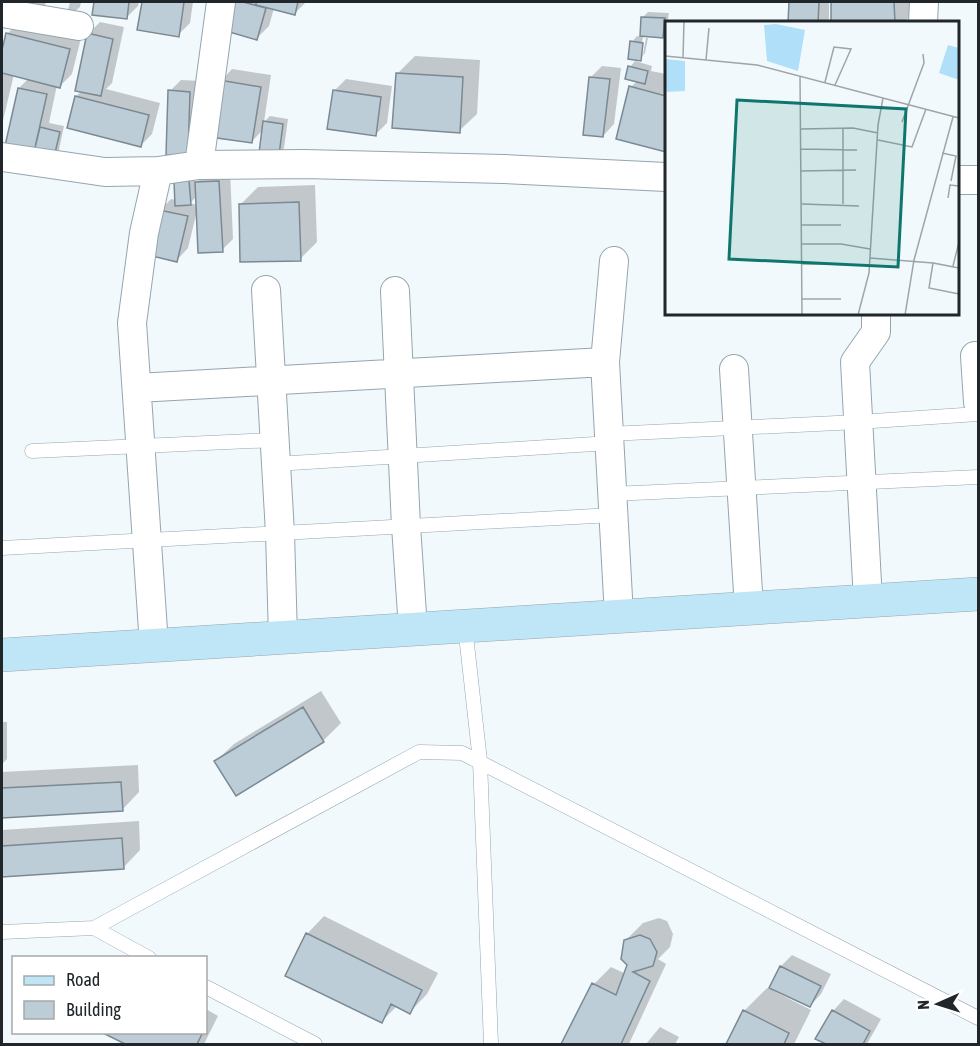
<svg xmlns="http://www.w3.org/2000/svg" width="980" height="1046" viewBox="0 0 980 1046" font-family="'Asap Condensed',sans-serif">
<style>
.shadow{fill:#0003;fill-rule:evenodd}
.building{fill:#bdcdd7;stroke:#7a8992;stroke-width:1.5}
.lines{fill:none;stroke-linecap:round;stroke-linejoin:round}
.lane-casing{stroke:#95a5ae;stroke-width:15}
.street-casing{stroke:#95a5ae;stroke-width:30}
.secondary-casing{stroke:#95a5ae;stroke-width:34}
.lane{stroke:#fff;stroke-width:14}
.street{stroke:#fff;stroke-width:28}
.secondary{stroke:#bfe6f7;stroke-width:33}
.inset-road{fill:none;stroke:#9ea5a9;stroke-width:1.5}
.view{fill:#0f766e;fill-opacity:0.15;stroke:#0f766e;stroke-width:3}
.inset-edge{fill:none;stroke:#20262a;stroke-width:3}
</style>
<rect width="100%" height="100%" fill="#f2f9fd"/>
<path class="shadow" d="M27 2H47L42 8 26 5Z
M70 2H81L80 7 74 12 68 10Z
M95 2H139L138 6 127 17 94 13Z
M143 2H193L190 23 178 35 139 29Z
M235 2H306L295 13 274 8 269 26 257 38 228 30Z
M790 2H829V22H790Z
M832 2H911L912 15 904 22H833Z
M648 12 669 13 666 32 663 36 643 17Z
M19 22 81 38 72 74 60 86 57 85 49 123 64 126 59 150 54 155 7 145 19 88 29 78 14 74 2 125V57L7 34Z
M100 22 124 27 112 83 106 89 160 103 152 134 141 145 76 96 82 91 88 34Z
M637 36 643 37 640 55H643L646 38H648L645 53 640 59 632 42Z
M415 56 480 60 477 114 459 131 397 74Z
M635 61 652 66 651 71 666 74V151L618 138 631 87 637 81 630 67Z
M602 66 621 68 614 124 603 136 590 78Z
M232 69 271 75 264 122 270 116 288 119 284 148 279 154 264 129 251 142 221 81Z
M346 79 392 86 387 123 375 135 334 91Z
M181 80 201 81 187 155 170 91Z
M230 170 233 239 222 250 197 211 188 248 177 260 160 210 171 199 176 200 175 181 194 175 195 184 208 171ZM197 196V205L190 203Z
M315 185 317 242 300 259 240 205 258 187Z
M321 691 341 723 323 741 216 761 234 744Z
M2 722H7V759L2 764Z
M138 765 139 792 122 810 2 816V772Z
M139 821 140 850 123 868 2 875V830Z
M324 916 438 973 427 994 410 1012 397 1006 381 1022 307 934Z
M659 918 667 921 673 934 670 947 658 959 666 964 629 1044H562L594 984 611 967 626 974 629 965 625 941 643 923Z
M792 955 831 974 821 994 810 1006 775 989 774 991 811 1010 794 1044H727L744 1011 767 988 770 989 781 966Z
M844 999 881 1019 867 1044H829L817 1038 833 1011Z
M206 1009 218 1016 204 1044H128L105 1033 206 1032Z
M660 1027 679 1037 675 1044H646Z"/>
<path class="building" d="M94 2H129L127 19 92 15Z
M142 2H184L179 37 137 30Z
M234 2H243L266 8 257 40 226 31Z
M256 2H298L295 15 256 5Z
M789 2H819L818 22H788Z
M831 2H894L895 22H831Z
M641 17 665 18 663 38 640 36Z
M6 33 70 49 60 88 2 73V50Z
M87 33 113 39 101 96 75 91Z
M630 41 643 43 641 61 628 59Z
M628 66 648 71 645 84 625 79Z
M396 73 463 77 460 133 392 128Z
M589 77 610 79 603 137 583 135Z
M219 80 261 87 252 143 210 137Z
M629 86 666 96V152L616 139Z
M18 88 47 94 34 152 5 146Z
M168 90 190 92 188 156 166 155Z
M333 90 381 97 376 136 327 129Z
M75 96 149 115 141 147 67 128Z
M263 121 283 124 279 155 259 153Z
M40 127 60 132 54 157 34 152Z
M189 180 191 205 175 206 174 181Z
M219 181 223 252 198 253 195 182Z
M299 202 301 261 240 262 239 204Z
M159 210 188 216 177 262 148 255Z
M303 707 324 742 236 796 214 761Z
M121 782 123 811 2 818V788Z
M122 838 124 869 2 877V846Z
M306 933 422 990 410 1014 391 1004 382 1023 285 976Z
M640 935 650 939 657 952 653 966 633 972 650 981 621 1044H561L592 983 616 995 627 965 621 959 624 940Z
M780 966 821 986 810 1007 769 988Z
M743 1010 789 1033 784 1044H726Z
M832 1010 870 1031 863 1044H826L815 1039Z
M200 1032 202 1034 197 1044H125L103 1033Z"/>
<g class="lines">
<g class="lane-casing">
<path id="lane" d="M609 434 858 422 978 414
M32 451 275 440
M276 464 610 443
M612 494 978 477
M2 548 613 515
M465 626 480 761 491 1044
M94 928 149 958
M2 932 94 928 419 752 462 753 978 1018
M206 987 315 1044"/>
</g>
<g class="street-casing">
<path id="street" d="M2 13 79 26
M923 22 924 2
M2 157 105 172 158 171 199 165 304 164 504 169 666 177
M199 165 221 2
M958 180H978
M614 261 605 362 619 616
M266 290 280 533 283 637
M395 291 406 526 413 629
M975 356 978 402
M734 369 749 608
M137 388 605 362
M868 601 855 362 876 332V314
M154 645 132 323 144 233 158 171"/>
</g>
<g class="secondary-casing">
<path id="secondary" d="M2 655 978 594"/>
</g>
<use href="#lane" class="lane"/>
<use href="#street" class="street"/>
<use href="#secondary" class="secondary"/>
</g>
<g transform="translate(665 21)">
<rect width="294" height="294" fill="#f2f9fd"/>
<path d="M111 3 140 9 133 50 102 40 99 4ZM283 24 294 27V59L274 52ZM0 38 20 40V70L0 71Z" fill="#b0dff9"/>
<path class="inset-road" d="M0 35 92 44 294 97M18 37 19 0M41 39 44 7M135 55 137 294M160 61 169 26 186 28 170 64M237 101 259 42 258 33M178 107V183M136 108 188 107 213 112M213 119 247 126 261 88M136 128 192 129M277 132 291 135 286 160M136 150 191 149M283 177 285 164 294 165M137 183 194 185M137 204H176M137 223H176L205 228M205 237 268 242M137 243H176M288 245 294 221M294 247 268 242 264 267 294 273M137 278H176M193 294 204 252 213 104 218 77M240 294 249 239 288 96"/>
<path class="view" d="M72 79 241 88 233 246 64 238Z"/>
<rect width="294" height="294" class="inset-edge"/>
</g>
<rect width="980" height="1046" fill="none" stroke="#20262a" stroke-width="6"/>
<rect x="12" y="956" width="195" height="78" fill="#ffffff" stroke="#a6a8aa" stroke-width="1.5"/>
<rect x="24" y="976" width="30" height="9" fill="#bfe6f7" stroke="#a6a8aa" stroke-width="1.5"/>
<text x="66" y="986" font-size="18" fill="#20262a">Road</text>
<rect x="24" y="1001" width="30" height="18" fill="#bdcdd7" stroke="#a6a8aa" stroke-width="1.5"/>
<text x="66" y="1016" font-size="18" fill="#20262a">Building</text>
<g transform="translate(938 1004) rotate(267)" stroke="#ffffff" stroke-width="4.5" paint-order="stroke">
<path d="M0-4.5L10 22L0 15L-10 22Z" fill="#20262a"/>
<text y="-9" font-size="16" font-weight="bold" text-anchor="middle" fill="#20262a">N</text>
</g>
</svg>
